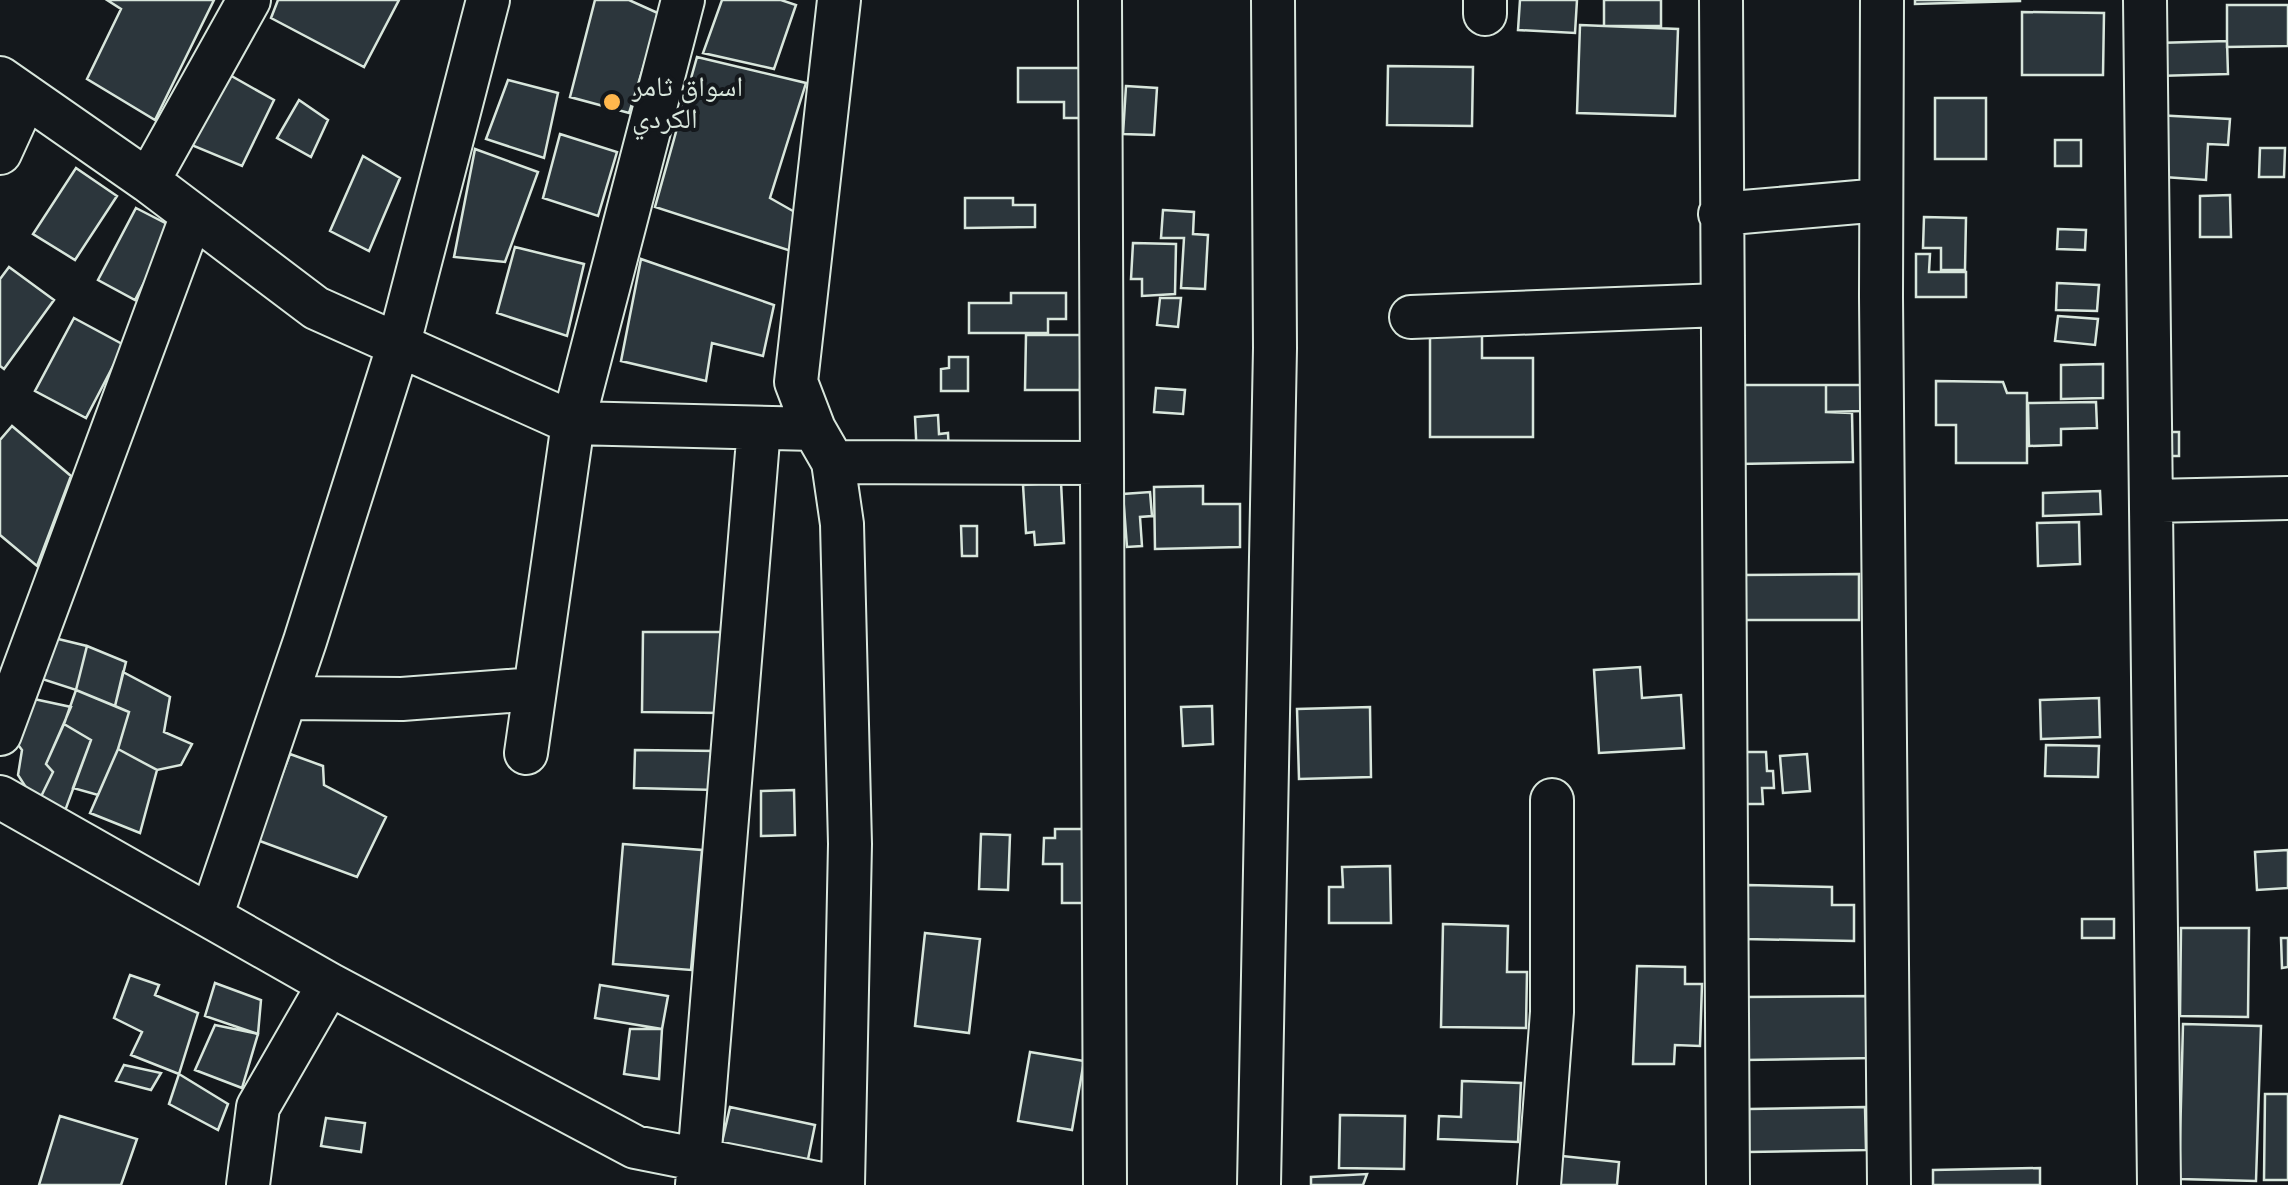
<svg xmlns="http://www.w3.org/2000/svg" width="2288" height="1185" viewBox="0 0 2288 1185" font-family="'Fira Sans','Noto Naskh Arabic',sans-serif">
<style>
.building{fill:#2c363c;stroke:#d8e6dc;stroke-width:2.5}
.lines{fill:none;stroke-linecap:round;stroke-linejoin:round}
.minor-casing{stroke:#d8e6dc;stroke-width:46}
.minor{stroke:#14181c;stroke-width:42}
.poi-dot{fill:#ffb74d;stroke:#14181c;stroke-width:4}
.labels{text-anchor:middle;dominant-baseline:central;stroke-width:8;stroke-linejoin:round;paint-order:stroke}
.poi-label{font-size:28px;fill:#d8e6dc;stroke:#14181c;text-anchor:start}
</style>
<rect width="100%" height="100%" fill="#14181c"/>
<path class="building" d="M107 0H214L155 120 87 79 121 9Z
M278 0H399L364 67 271 18Z
M595 0H629L660 14 629 113 570 97Z
M722 0H781L796 5 774 69 703 53Z
M1520 0H1577L1575 33 1518 30Z
M1604 0H1661V26H1604Z
M1915 0H2020V1L1915 4Z
M2227 5H2288V46L2227 47Z
M2022 12 2104 13 2103 75H2022Z
M1580 25 1678 29 1675 116 1577 113Z
M2227 41 2228 74 2157 76 2156 43Z
M697 57 806 83 770 198 800 215 791 251 655 207Z
M1388 66 1473 67 1472 126 1387 125Z
M1018 68H1088V118H1064V102H1018Z
M228 74 274 100 242 166 189 144Z
M508 80 558 93 544 158 486 139Z
M1126 86 1157 88 1154 135 1123 134Z
M1935 98H1986V159H1935Z
M299 100 328 120 311 157 277 138Z
M2155 115 2230 119 2228 145 2208 144 2206 180 2150 176Z
M560 134 617 152 598 216 543 198Z
M2055 140H2081V166H2055Z
M2260 148H2285L2284 177H2259Z
M475 149 538 172 505 262 454 257Z
M363 156 400 178 369 251 330 231Z
M76 168 117 196 75 260 33 234Z
M2230 195 2231 237H2200V196Z
M965 198H1013V205H1035V227L965 228Z
M136 208 173 227 135 300 98 280Z
M1163 210 1194 212 1193 234 1208 235 1205 289 1181 288 1184 238H1161Z
M1924 217 1966 218 1965 270H1941V248H1923Z
M2058 229 2086 230 2085 250 2057 249Z
M1133 243 1176 244 1175 294 1142 296V279H1131Z
M515 247 584 264 567 336 497 313Z
M1916 254H1930L1929 272H1966V297H1916Z
M641 259 774 305 763 356 712 343 706 381 621 361Z
M9 267 54 300 4 369 0 366V279Z
M2057 283 2099 285 2097 311 2056 310Z
M1011 293H1066V319H1048V333H969V303H1011Z
M1160 298H1181L1178 327 1157 325Z
M2058 316 2098 319 2095 345 2055 341Z
M74 318 124 345 86 418 35 391Z
M1482 329V358H1533V437H1430V330Z
M1026 335H1081L1080 390H1025Z
M949 357H968V391H941V369L949 368Z
M2103 364V398L2061 399V365Z
M1936 381 2003 382 2007 393H2027V463H1956V425H1936Z
M1736 385H1826V412L1852 413 1853 462 1737 464Z
M1826 385H1862V411L1826 412Z
M1156 388 1185 390 1183 414 1154 412Z
M2096 402 2097 428 2061 429V445L2029 446 2028 403Z
M938 415 939 434 948 433 949 455 917 457 915 417Z
M12 426 71 476 37 566 0 535V440Z
M2155 432H2179V456H2154Z
M1061 482 1064 543 1035 545 1034 532 1026 533 1023 485Z
M1203 486V504H1240V547L1155 549 1154 487Z
M2100 491 2101 514 2043 516V493Z
M1150 492 1152 516 1140 517 1142 546 1127 547 1123 494Z
M2079 522 2080 564 2038 566 2037 523Z
M961 526H977V556H962Z
M1859 574V620H1741L1740 575Z
M643 632H723L722 713 642 712Z
M50 637 87 646 76 690 39 678Z
M87 646 126 662 115 706 76 690Z
M1640 667 1642 698 1681 695 1684 748 1599 753 1594 670Z
M123 672 170 697 164 732 192 744 181 765 157 770 118 749 129 712 115 706Z
M76 690 129 712 118 749 98 795 73 788 91 740 64 724Z
M2099 698 2100 737 2041 739 2040 700Z
M34 699 71 707 46 764 53 772 32 815 27 789 18 775 22 750 10 734Z
M1212 706 1213 744 1183 746 1181 707Z
M1370 707 1371 777 1299 779 1297 709Z
M64 724 91 740 58 830 32 815 53 772 46 764Z
M2046 745 2099 746 2098 777 2045 776Z
M118 749 157 770 140 833 90 813Z
M635 750 718 751 717 790 634 788Z
M1742 752H1766L1767 771H1773L1774 788H1762L1763 804H1743Z
M290 754 323 766 324 785 386 817 357 877 257 840Z
M1807 754 1810 791 1783 793 1780 756Z
M794 790 795 835 761 836V791Z
M1055 829H1089L1088 903H1062V864H1043L1044 838H1055Z
M981 834 1010 835 1008 890 979 889Z
M623 844 702 850 691 970 613 964Z
M2288 850V888L2257 890 2255 852Z
M1390 866 1391 923H1329V887H1343L1342 867Z
M1747 885 1832 887V905H1854V941L1745 939Z
M2082 919H2114V938H2082Z
M1443 924 1508 926 1507 972H1527L1526 1028 1441 1027Z
M2181 928H2249L2248 1017 2180 1016Z
M925 933 980 939 969 1033 915 1026Z
M2281 938H2288V967L2282 968Z
M1637 966 1685 967V984H1702L1700 1046 1675 1045 1674 1064H1633Z
M130 975 159 985 155 995 198 1013 179 1074 131 1055 142 1032 114 1018Z
M215 983 261 1000 258 1034 205 1016Z
M600 985 668 996 662 1029 595 1018Z
M1873 996 1874 1058 1744 1060V997Z
M2183 1024 2261 1026 2256 1181 2179 1179Z
M215 1025 258 1034 242 1088 195 1070Z
M630 1029H662L659 1079 624 1074Z
M1030 1052 1084 1061 1072 1130 1018 1121Z
M124 1065 161 1073 151 1090 116 1081Z
M179 1074 228 1104 218 1130 169 1104Z
M1462 1081 1521 1083 1518 1142 1438 1139 1439 1116 1461 1117Z
M2265 1094H2288V1180H2264Z
M730 1107 815 1125 806 1169 720 1151Z
M1865 1107 1866 1150 1749 1152V1109Z
M1340 1115 1405 1116 1404 1169 1339 1168Z
M60 1116 137 1139 121 1185H39Z
M326 1118 365 1123 361 1152 321 1146Z
M1562 1156 1619 1162 1617 1185H1559Z
M2040 1168V1185H1933V1170Z
M1367 1174 1363 1185H1311V1177Z"/>
<g class="lines">
<g class="minor-casing">
<path id="minor" d="M839 0 796 382 814 429 833 462 842 524 850 844 843 1185
M1100 0 1105 1185
M1721 0 1728 1185
M1882 0 1881 297 1889 1185
M2145 0 2159 1185
M1485 14V0
M0 78 148 181 316 308 573 423 814 429
M0 153 26 96
M148 181 249 0
M1720 214 1881 200
M1411 317 1720 305
M833 462 1102 463
M2151 501 2288 498
M286 698 402 699 535 689
M0 734 192 215
M526 753 573 423 683 0
M0 797 329 984 635 1147 827 1185
M211 917 305 641 398 347 488 0
M248 1185 258 1107 329 984
M697 1185 759 428
M1259 1185 1275 348 1273 0
M1539 1185 1552 1012V800"/>
</g>
<use href="#minor" class="minor"/>
</g>
<circle class="poi-dot" cx="612" cy="102" r="10"/>
<g class="labels">
<g class="poi-label">
<text x="632" y="86">اسواق ثامر<tspan x="632" dy="32">الكردي</tspan></text>
</g>
</g>
</svg>
